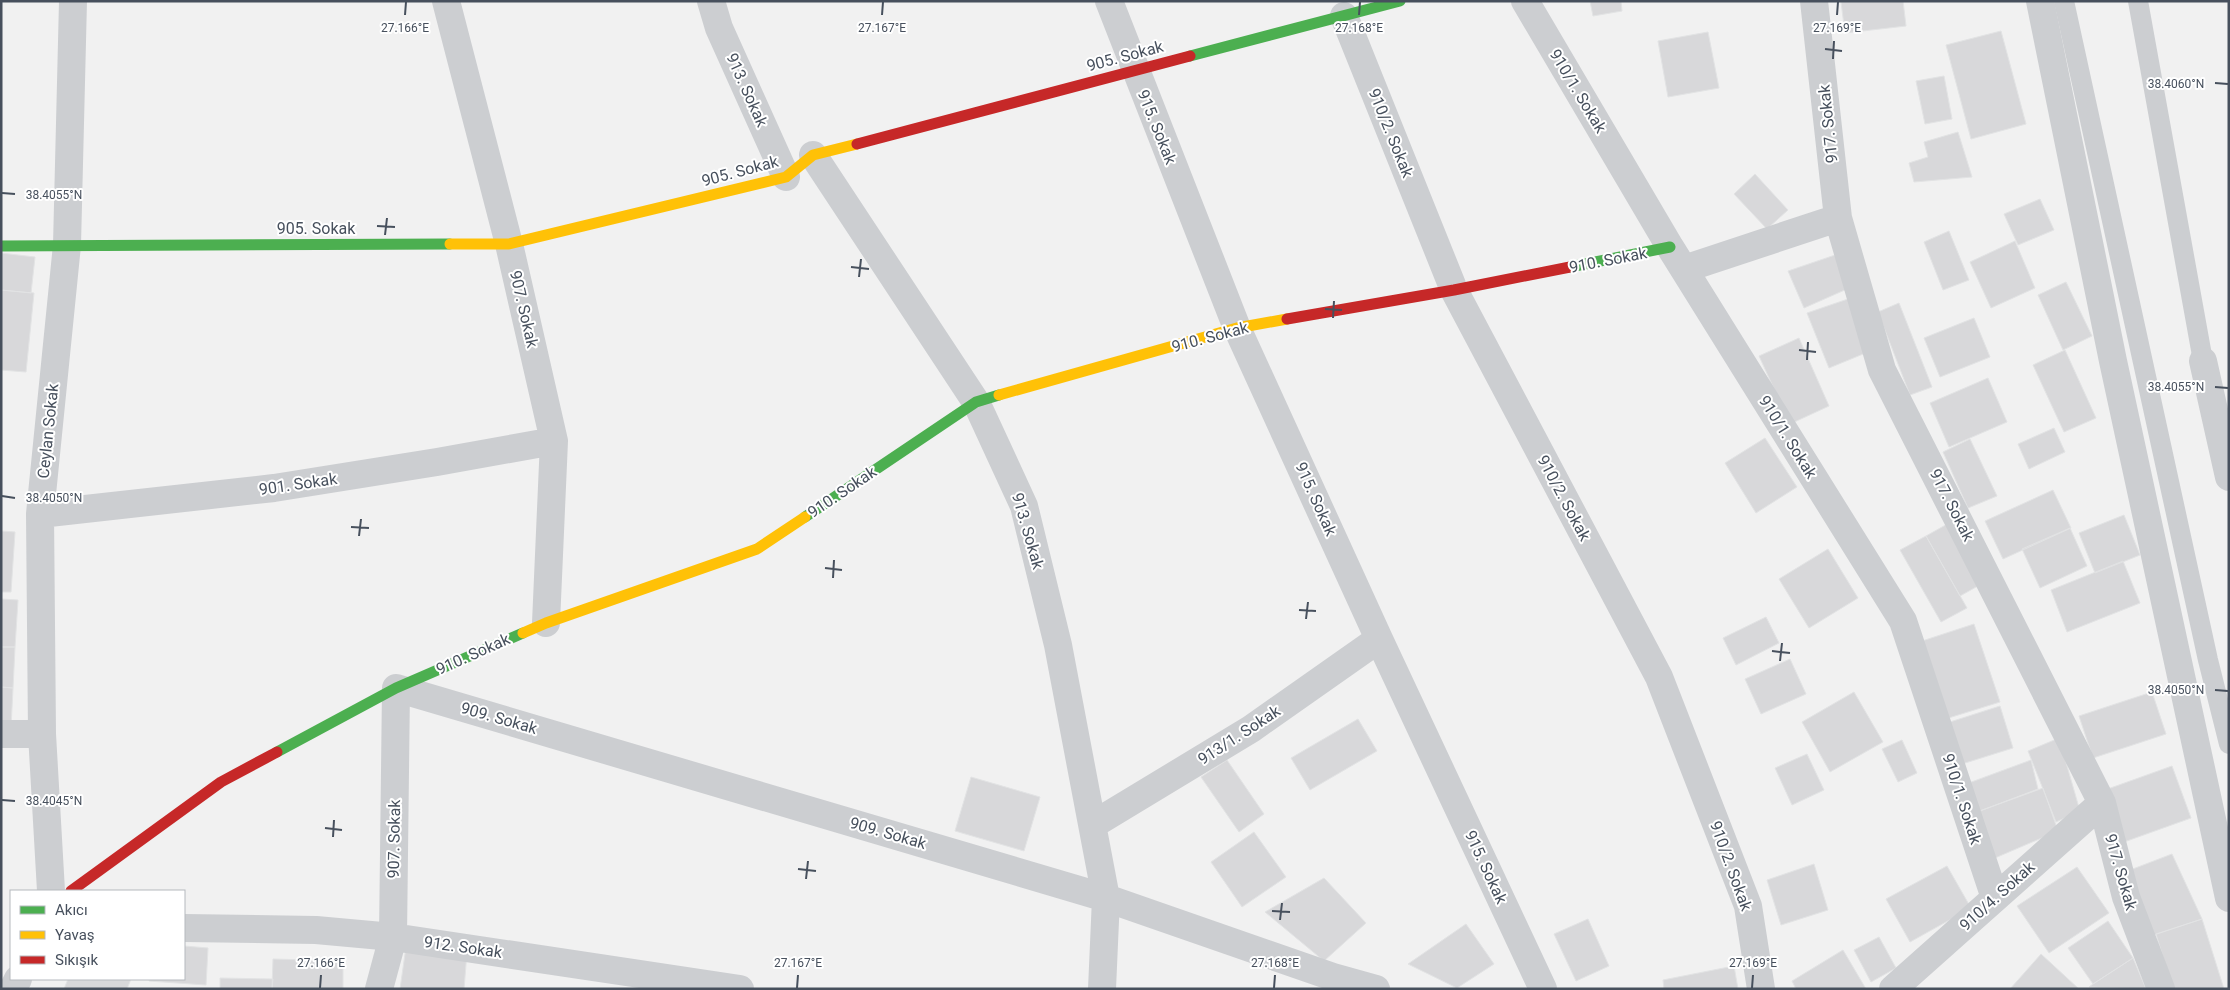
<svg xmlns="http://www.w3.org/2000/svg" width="2230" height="990" viewBox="0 0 2230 990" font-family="Roboto,sans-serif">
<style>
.building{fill:#d8d8da;stroke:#e2e3e4}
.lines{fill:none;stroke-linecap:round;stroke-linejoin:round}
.lane{stroke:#ccced1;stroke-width:20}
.street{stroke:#ccced1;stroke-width:28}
.fast{stroke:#4caf50;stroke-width:11}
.slow{stroke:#ffc107;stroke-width:11}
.jam{stroke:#c62828;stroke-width:11}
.ticks{fill:none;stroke:#47505d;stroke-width:2}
.labels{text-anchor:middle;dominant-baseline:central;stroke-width:4;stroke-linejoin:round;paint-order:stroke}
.street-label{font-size:16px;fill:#47505d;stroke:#fff}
.ticks-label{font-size:12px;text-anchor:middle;fill:#47505d;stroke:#fff;stroke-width:4;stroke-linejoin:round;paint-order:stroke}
</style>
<rect width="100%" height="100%" fill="#f1f1f1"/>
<path class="building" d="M1590 1H1621L1622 11 1593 16Z
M1849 1H1903L1906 26 1845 33 1841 2Z
M2001 31 2026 124 1971 139 1946 45Z
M1708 32 1719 88 1668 97 1658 41Z
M1944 76 1952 119 1925 124 1916 81Z
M1958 132 1972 177 1914 182 1909 163 1928 157 1924 142Z
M1755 174 1788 210 1767 229 1734 194Z
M2040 199 2054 230 2018 245 2004 214Z
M1949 231 1969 280 1943 290 1924 242Z
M2015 241 2035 288 1991 308 1970 262Z
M1 253 35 257 31 293 1 290Z
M1838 254 1847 289 1804 308 1788 271Z
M2066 282 2092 336 2063 350 2038 295Z
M1 290 34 293 26 372 1 370Z
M1848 299 1868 352 1829 368 1807 313Z
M1899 303 1932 387 1910 395 1878 312Z
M1974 318 1990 357 1940 377 1924 338Z
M1799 338 1829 406 1790 424 1759 356Z
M2065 350 2096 418 2064 432 2033 365Z
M1988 378 2007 422 1949 447 1930 403Z
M2054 428 2065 452 2029 469 2018 444Z
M1765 438 1797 487 1756 513 1725 463Z
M1970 439 1997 496 1968 508 1943 452Z
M2053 490 2071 528 2003 559 1985 521Z
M2124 515 2140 555 2095 573 2079 533Z
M1951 522 1985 582 1960 596 1926 536Z
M2070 528 2087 566 2040 588 2022 549Z
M1 531 15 532 11 592H1Z
M1926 536 1967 608 1941 622 1900 550Z
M1828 549 1858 598 1809 628 1779 579Z
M2123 561 2140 603 2067 632 2051 590Z
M1 599 18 600 15 647H1Z
M1766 617 1779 643 1736 665 1723 638Z
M1974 624 2000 702 1942 720 1916 643Z
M1 647H15L13 688 1 687Z
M1790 659 1806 694 1761 714 1745 679Z
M1 687 13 688 11 727 1 726Z
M1854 692 1883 742 1830 772 1802 722Z
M2152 692 2166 734 2093 758 2079 716Z
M2000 706 2013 748 1962 764 1950 722Z
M1358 719 1377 751 1310 790 1291 758Z
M2059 738 2080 811 2056 822 2028 751Z
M1902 740 1917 773 1898 782 1882 749Z
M1807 754 1824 790 1792 805 1775 768Z
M1227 760 1264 814 1239 832 1201 777Z
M2031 760 2038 789 1977 812 1966 784Z
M2172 766 2191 818 2124 842 2105 790Z
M971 777 1040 797 1024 851 955 831Z
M2043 788 2058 831 1995 858 1977 812Z
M1254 832 1286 877 1242 907 1211 862Z
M2172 854 2202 919 2154 935 2125 872Z
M1814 864 1828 910 1781 925 1767 880Z
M1947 866 1971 908 1910 942 1886 899Z
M2077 867 2109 913 2049 953 2017 906Z
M1324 878 1366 923 1324 961 1265 912Z
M1588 919 1609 966 1576 981 1554 934Z
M2202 919 2224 989H2173L2156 934Z
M2108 921 2133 958 2093 984 2068 948Z
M1466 924 1494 964 1457 988 1408 964Z
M1879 937 1896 968 1871 982 1854 950Z
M184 946 208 948 206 985 149 981V979H184Z
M406 947 467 952 464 989H400Z
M1843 950 1866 989H1796L1792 981Z
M2041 954 2079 989H2010Z
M2133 958 2146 989 2089 987 2093 984Z
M273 959 343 961V989H272Z
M1734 966 1738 989H1664L1663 980Z
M220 978 273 979 272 989H220Z
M68 979H131L127 989H64Z"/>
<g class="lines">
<path class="lane" d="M2064 1 2208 660 2229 744
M2138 1 2203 361"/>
<path class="street" d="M446 1 509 244 554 441 546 623
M711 1 719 28 786 177
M1109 1 1237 328 1379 639 1543 989
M1525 1 1670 247 1903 621 1995 898
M1814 1 1838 218 1882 370 2102 803 2126 897 2161 989
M2040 1 2113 361 2229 898
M1344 16 1454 290 1659 677 1748 906 1761 989
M813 155 976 402 1024 506 1058 645 1106 898 1102 989
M1684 269 1838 218
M2203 361 2229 477
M40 514 274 488 437 462 554 441
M1 734H42
M1094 824 1251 729 1379 639
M51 891 42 734 40 514 67 245 73 1
M184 928 316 930 393 937 740 989
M13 989 18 979
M379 989 393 937 396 688 1106 898 1333 977 1376 989
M1893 989 2102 803"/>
<path class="fast" d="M1190 56 1400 1
M1 246 450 244
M1570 267 1670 247
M805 517 976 402 999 395
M277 752 396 688 523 633"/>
<path class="slow" d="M450 244H509L786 177 813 155 857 144
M999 395 1237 328 1287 319
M523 633 546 623 757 549 805 517"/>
<path class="jam" d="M857 144 1190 56
M1287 319 1454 290 1570 267
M71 891 221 782 277 752"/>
</g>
<path class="ticks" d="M405 15 406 2M882 15 883 2M1359 15 1360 2M1837 15 1838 2M1825 49 1842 51M1833 59 1834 41M2215 83 2228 84M2 193 15 194M377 226 395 227M385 235 387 218M851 267 869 269M859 277 861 259M1325 309 1342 310M1333 318 1334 301M1799 350 1816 352M1807 360 1808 342M2215 387 2228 388M2 496 15 498M351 527 369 528M359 536 361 519M825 568 842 570M833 578 834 560M1299 610 1316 611M1306 619 1308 602M1772 651 1790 653M1780 661 1782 643M2215 690 2228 691M2 800 15 801M325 828 342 830M333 837 334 820M798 869 816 871M806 879 808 861M1272 911 1290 912M1280 920 1282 903M320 988 321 975M797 988 798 975M1274 988 1275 975M1752 988 1753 975"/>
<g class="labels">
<g class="street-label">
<text transform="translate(1125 56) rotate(-15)">905. Sokak</text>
<text transform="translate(747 90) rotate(66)">913. Sokak</text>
<text transform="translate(1578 91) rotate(59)">910/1. Sokak</text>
<text transform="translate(1828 124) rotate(-96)">917. Sokak</text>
<text transform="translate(1157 127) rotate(68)">915. Sokak</text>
<text transform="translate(1391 133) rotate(68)">910/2. Sokak</text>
<text transform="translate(740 171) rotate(-15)">905. Sokak</text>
<text x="316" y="228">905. Sokak</text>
<text transform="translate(1608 260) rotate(-11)">910. Sokak</text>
<text transform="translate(524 309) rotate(77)">907. Sokak</text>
<text transform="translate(1210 337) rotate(-15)">910. Sokak</text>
<text transform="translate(48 431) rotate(-84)">Ceylan Sokak</text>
<text transform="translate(1788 437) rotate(58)">910/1. Sokak</text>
<text transform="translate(298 484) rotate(-8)">901. Sokak</text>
<text transform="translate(842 492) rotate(-34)">910. Sokak</text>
<text transform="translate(1564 498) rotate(62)">910/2. Sokak</text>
<text transform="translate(1316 499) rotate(66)">915. Sokak</text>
<text transform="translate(1952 505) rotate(63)">917. Sokak</text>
<text transform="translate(1028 531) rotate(74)">913. Sokak</text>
<text transform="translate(473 654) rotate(-24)">910. Sokak</text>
<text transform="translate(499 718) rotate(16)">909. Sokak</text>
<text transform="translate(1239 735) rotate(-33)">913/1. Sokak</text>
<text transform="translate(1962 799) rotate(72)">910/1. Sokak</text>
<text transform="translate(888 833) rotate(16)">909. Sokak</text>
<text transform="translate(394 839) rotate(-89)">907. Sokak</text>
<text transform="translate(1731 866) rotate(70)">910/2. Sokak</text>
<text transform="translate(1486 867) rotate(65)">915. Sokak</text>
<text transform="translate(2121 872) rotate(74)">917. Sokak</text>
<text transform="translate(1997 896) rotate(-42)">910/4. Sokak</text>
<text transform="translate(463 947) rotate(8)">912. Sokak</text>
</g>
</g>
<g class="ticks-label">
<text x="405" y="32">27.166°E</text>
<text x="882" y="32">27.167°E</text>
<text x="1359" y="32">27.168°E</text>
<text x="1837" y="32">27.169°E</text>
<text x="2176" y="88">38.4060°N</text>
<text x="54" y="199">38.4055°N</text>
<text x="2176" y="391">38.4055°N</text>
<text x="54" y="502">38.4050°N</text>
<text x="2176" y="694">38.4050°N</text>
<text x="54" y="805">38.4045°N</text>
<text x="321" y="967">27.166°E</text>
<text x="798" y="967">27.167°E</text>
<text x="1275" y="967">27.168°E</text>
<text x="1753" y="967">27.169°E</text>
</g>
<rect width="2230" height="990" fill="none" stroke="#47505d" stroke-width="5"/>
<rect x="10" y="890" width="175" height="90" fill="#ffffff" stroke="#b5b9be"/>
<rect x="20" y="906" width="25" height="8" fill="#4caf50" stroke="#b5b9be"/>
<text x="55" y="915" font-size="15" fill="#47505d">Akıcı</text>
<rect x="20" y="931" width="25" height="8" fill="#ffc107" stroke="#b5b9be"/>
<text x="55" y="940" font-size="15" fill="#47505d">Yavaş</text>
<rect x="20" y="956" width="25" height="8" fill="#c62828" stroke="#b5b9be"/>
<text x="55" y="965" font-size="15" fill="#47505d">Sıkışık</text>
</svg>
